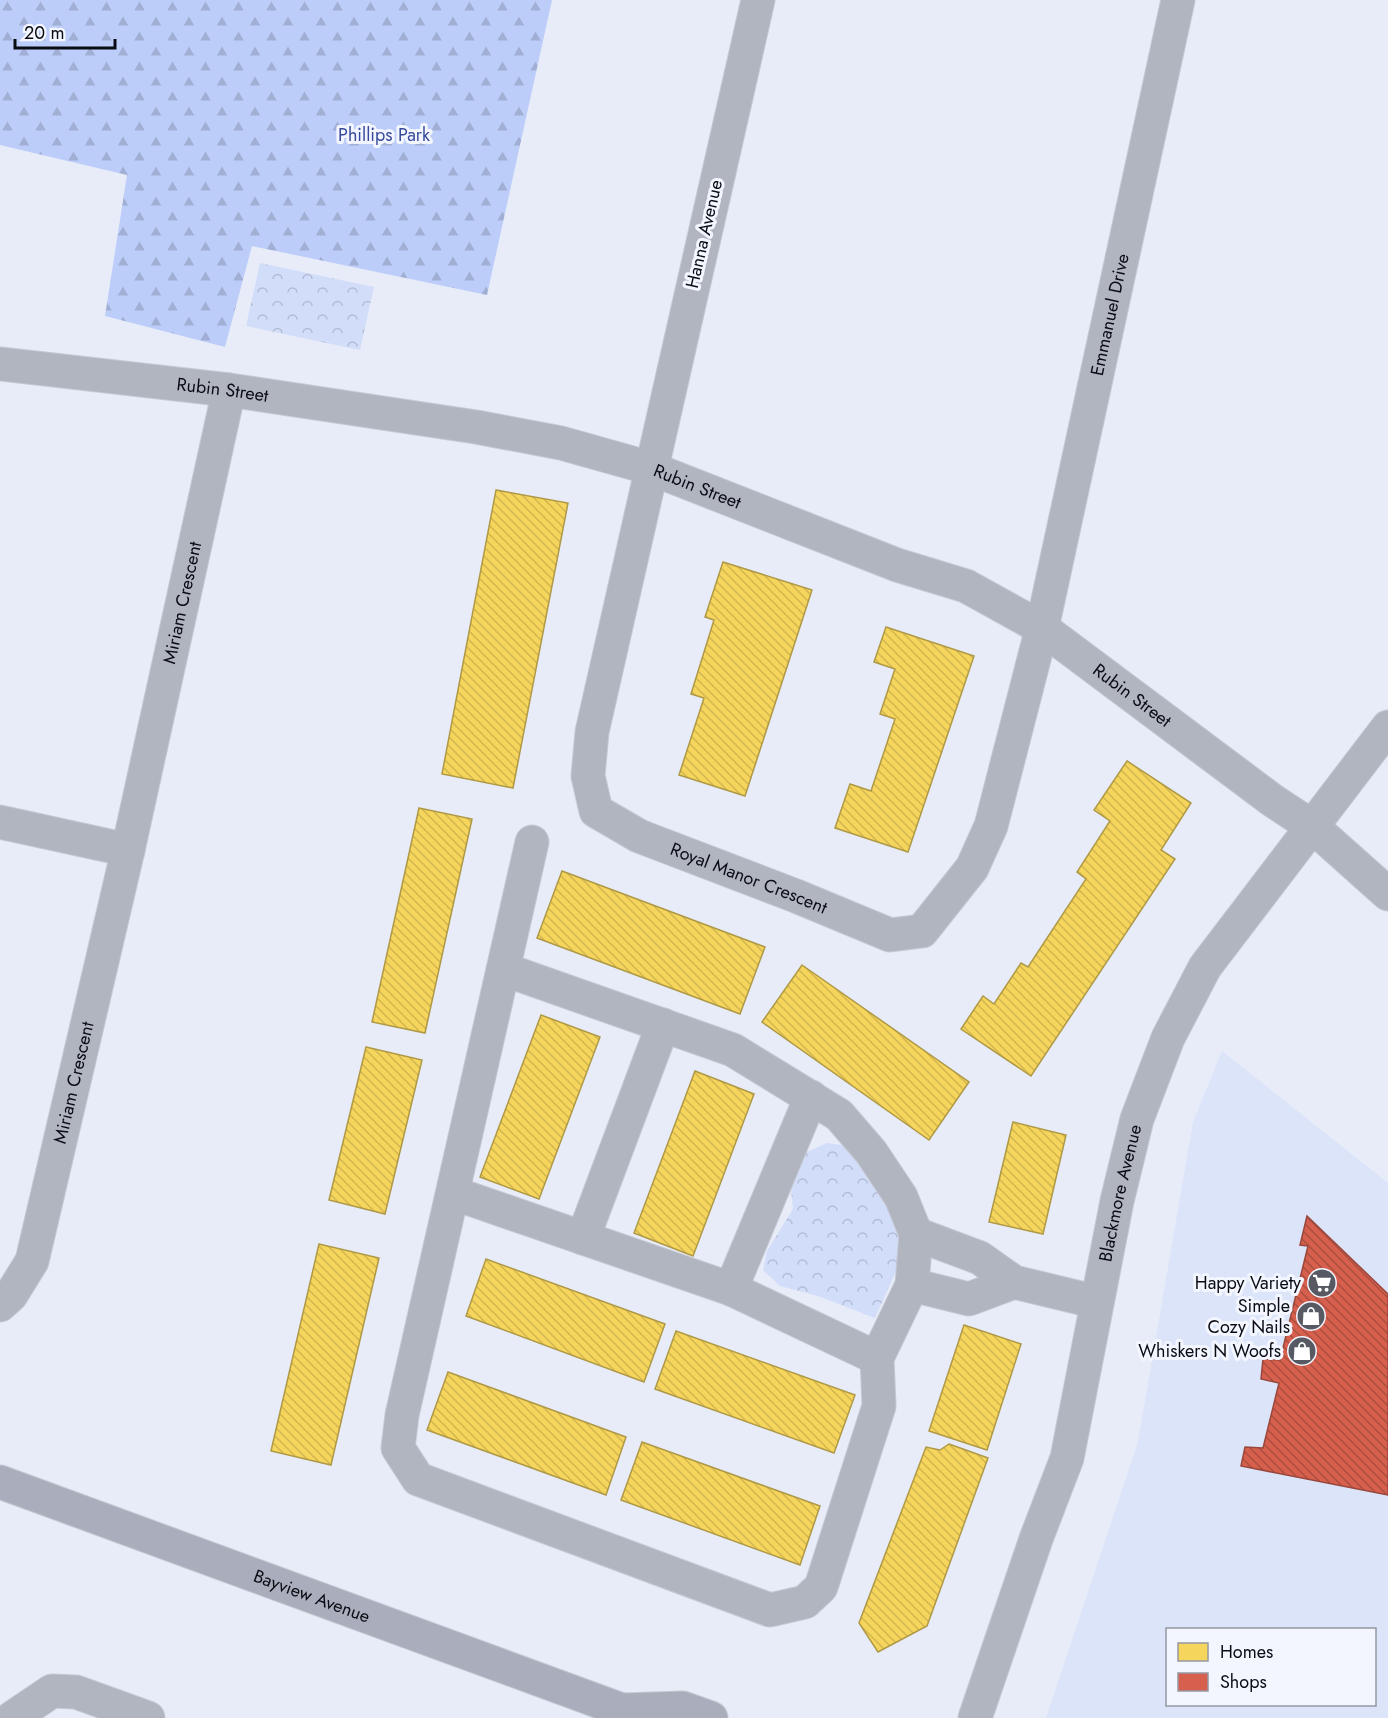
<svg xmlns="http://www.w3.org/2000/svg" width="1388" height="1718" viewBox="0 0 1388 1718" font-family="Jost,sans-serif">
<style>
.built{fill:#dbe4f9;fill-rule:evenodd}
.forest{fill:url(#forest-firs)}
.park{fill:url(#park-crowns)}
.homes{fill:url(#homes-back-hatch);stroke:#af9946;stroke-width:1.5}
.shops{fill:url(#shops-back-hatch);stroke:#99473c;stroke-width:1.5}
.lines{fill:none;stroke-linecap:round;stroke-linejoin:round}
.minor-casing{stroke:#c5c9d2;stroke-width:35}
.major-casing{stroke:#c5c9d2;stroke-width:35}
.minor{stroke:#b1b5c0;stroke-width:33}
.major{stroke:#aaaebc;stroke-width:33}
.labels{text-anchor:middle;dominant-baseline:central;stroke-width:6;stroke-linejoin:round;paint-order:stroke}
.park-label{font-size:18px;fill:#36499c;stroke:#f3f6ff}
.street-label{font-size:18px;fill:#0a0c13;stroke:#f3f6ff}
.poi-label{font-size:18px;fill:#0a0c13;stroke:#f3f6ff;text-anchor:end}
</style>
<defs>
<pattern id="forest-firs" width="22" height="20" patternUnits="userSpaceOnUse" patternTransform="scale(1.5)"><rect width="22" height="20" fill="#bdcdf9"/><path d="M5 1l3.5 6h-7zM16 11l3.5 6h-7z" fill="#a1afd5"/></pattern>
<pattern id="park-crowns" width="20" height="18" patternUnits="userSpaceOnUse" patternTransform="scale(1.5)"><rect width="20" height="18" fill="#d2ddfa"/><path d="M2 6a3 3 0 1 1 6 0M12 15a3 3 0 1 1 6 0" fill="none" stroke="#b3bcd5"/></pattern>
<pattern id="homes-back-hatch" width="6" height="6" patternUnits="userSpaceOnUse" patternTransform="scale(1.5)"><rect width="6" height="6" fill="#f6d55c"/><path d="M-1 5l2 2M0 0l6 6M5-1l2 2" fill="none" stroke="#d2b64f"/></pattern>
<pattern id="shops-back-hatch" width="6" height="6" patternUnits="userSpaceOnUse" patternTransform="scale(1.5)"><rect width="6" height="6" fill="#d6604d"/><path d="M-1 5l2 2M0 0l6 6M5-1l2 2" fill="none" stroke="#ac4e3f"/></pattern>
</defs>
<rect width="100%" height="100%" fill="#e7ecf8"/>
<path class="built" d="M1222 1051 1388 1183V1718H1046L1138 1442 1193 1122ZM1168 1630H1374V1704H1168Z"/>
<path class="forest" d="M0 0H552L487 295 252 246 225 347 105 316 127 175 0 145Z"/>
<path class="park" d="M260 263 374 287 360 350 246 326Z
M827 1143 863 1148 906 1249 875 1318 818 1296 780 1286 763 1270 767 1251 793 1209 790 1180 803 1154Z"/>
<path class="homes" d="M496 490 568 503 513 788 442 774Z
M723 562 812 590 745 796 679 775 704 698 691 694 714 620 705 617Z
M886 627 974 656 908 852 835 828 850 784 871 791 895 719 880 714 895 669 874 662Z
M1127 761 1191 803 1161 850 1175 859 1031 1076 961 1029 983 996 994 1004 1021 963 1028 967 1086 879 1077 872 1110 821 1094 810Z
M419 808 472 819 425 1033 372 1022Z
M562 871 765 947 740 1014 537 938Z
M802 965 969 1082 929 1140 762 1022Z
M541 1015 600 1037 539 1199 480 1177Z
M366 1047 422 1060 385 1214 329 1200Z
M695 1071 754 1094 693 1256 634 1233Z
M1013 1122 1066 1135 1043 1234 989 1222Z
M319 1244 379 1258 331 1465 271 1451Z
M486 1259 665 1324 644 1382 466 1316Z
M964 1325 1021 1344 987 1450 929 1431Z
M676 1331 855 1395 834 1453 655 1389Z
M448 1372 626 1437 606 1495 427 1430Z
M642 1442 820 1506 800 1565 621 1500Z
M949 1444 988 1458 927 1626 878 1652 859 1623 926 1447 940 1450Z"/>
<path class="shops" d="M1307 1216 1388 1294V1495L1241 1466 1245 1447 1263 1448 1279 1383 1261 1379 1263 1359 1280 1360 1308 1246 1300 1245Z"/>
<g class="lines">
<g class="minor-casing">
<g id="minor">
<path id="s1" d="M758 0 592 732 588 776 596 811 639 836 796 896 890 935 922 931 972 868 991 826 1042 628 1178 0"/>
<path id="s2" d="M0 364 229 390 476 427 561 443 650 468 897 565 966 586 1042 628 1272 800 1313 827 1388 894"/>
<path d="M0 822 128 850"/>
<path d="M503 969 733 1050 839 1115 871 1152 901 1197 916 1234 912 1285 877 1358 879 1406 821 1587 805 1602 770 1610 418 1479 398 1448 402 1415C445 1224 489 1033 532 842"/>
<path d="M453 1193 731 1289 877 1358"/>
<path d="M916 1234 980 1258 1014 1282 1097 1302"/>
<path d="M583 1238 663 1025"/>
<path d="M912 1285 969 1299 1014 1282"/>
<path d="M731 1289 811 1097"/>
<path id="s3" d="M0 1305 11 1295 32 1261 128 850 229 390"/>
<path d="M12 1718 52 1691 76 1692 148 1718"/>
<path id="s4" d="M975 1718 1036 1539 1067 1458 1117 1201 1137 1119 1168 1038 1205 967 1388 727"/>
</g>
</g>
<g class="major-casing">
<g id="major">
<path id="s5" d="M0 1482 622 1710 631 1718"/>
<path d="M622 1710 683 1708 711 1718"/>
</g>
</g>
<use href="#minor" class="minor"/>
<use href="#major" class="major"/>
</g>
<defs>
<g id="supermarket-disc" transform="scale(1.5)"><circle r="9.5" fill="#575a63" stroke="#f3f6ff"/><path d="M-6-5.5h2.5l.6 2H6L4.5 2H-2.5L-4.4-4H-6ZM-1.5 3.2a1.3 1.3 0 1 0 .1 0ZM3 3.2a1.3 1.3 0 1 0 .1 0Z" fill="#fff"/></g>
<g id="shop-disc" transform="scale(1.5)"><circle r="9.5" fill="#575a63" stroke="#f3f6ff"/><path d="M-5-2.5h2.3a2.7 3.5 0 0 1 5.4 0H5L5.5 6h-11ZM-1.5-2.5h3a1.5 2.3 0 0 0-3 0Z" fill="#fff"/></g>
</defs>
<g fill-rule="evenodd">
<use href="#supermarket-disc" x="1322" y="1283"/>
<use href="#shop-disc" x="1311" y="1316"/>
<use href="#shop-disc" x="1302" y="1351"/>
</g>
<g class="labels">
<g class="park-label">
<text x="384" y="135">Phillips Park</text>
</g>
<g class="street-label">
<text transform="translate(704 234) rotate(-77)">Hanna Avenue</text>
<text stroke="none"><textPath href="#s1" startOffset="1834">Emmanuel Drive</textPath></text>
<text stroke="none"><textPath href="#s2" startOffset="224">Rubin Street</textPath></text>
<text stroke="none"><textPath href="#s2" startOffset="710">Rubin Street</textPath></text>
<text stroke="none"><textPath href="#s3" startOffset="730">Miriam Crescent</textPath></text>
<text stroke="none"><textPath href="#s2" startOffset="1196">Rubin Street</textPath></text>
<text stroke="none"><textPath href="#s1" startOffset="998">Royal Manor Crescent</textPath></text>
<text stroke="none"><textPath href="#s3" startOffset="238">Miriam Crescent</textPath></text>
<text stroke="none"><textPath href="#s4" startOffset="546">Blackmore Avenue</textPath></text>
<text stroke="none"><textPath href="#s5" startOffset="332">Bayview Avenue</textPath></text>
</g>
<g class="poi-label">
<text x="1301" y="1283">Happy Variety</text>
<text x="1290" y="1306">Simple<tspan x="1290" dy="21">Cozy Nails</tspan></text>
<text x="1281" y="1351">Whiskers N Woofs</text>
</g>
</g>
<rect x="1166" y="1628" width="210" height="78" fill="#f3f6ff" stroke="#9698a1" stroke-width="1.5"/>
<rect x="1178" y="1643" width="30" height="18" fill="#f6d55c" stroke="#9698a1" stroke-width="1.5"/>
<text x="1220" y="1658" font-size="18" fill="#0a0c13">Homes</text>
<rect x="1178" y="1673" width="30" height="18" fill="#d6604d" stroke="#9698a1" stroke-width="1.5"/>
<text x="1220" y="1688" font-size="18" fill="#0a0c13">Shops</text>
<path d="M15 39v9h100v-9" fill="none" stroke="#0a0c13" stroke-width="3"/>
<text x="24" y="39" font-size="18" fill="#0a0c13" stroke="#f3f6ff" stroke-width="4.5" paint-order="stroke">20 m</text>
</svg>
